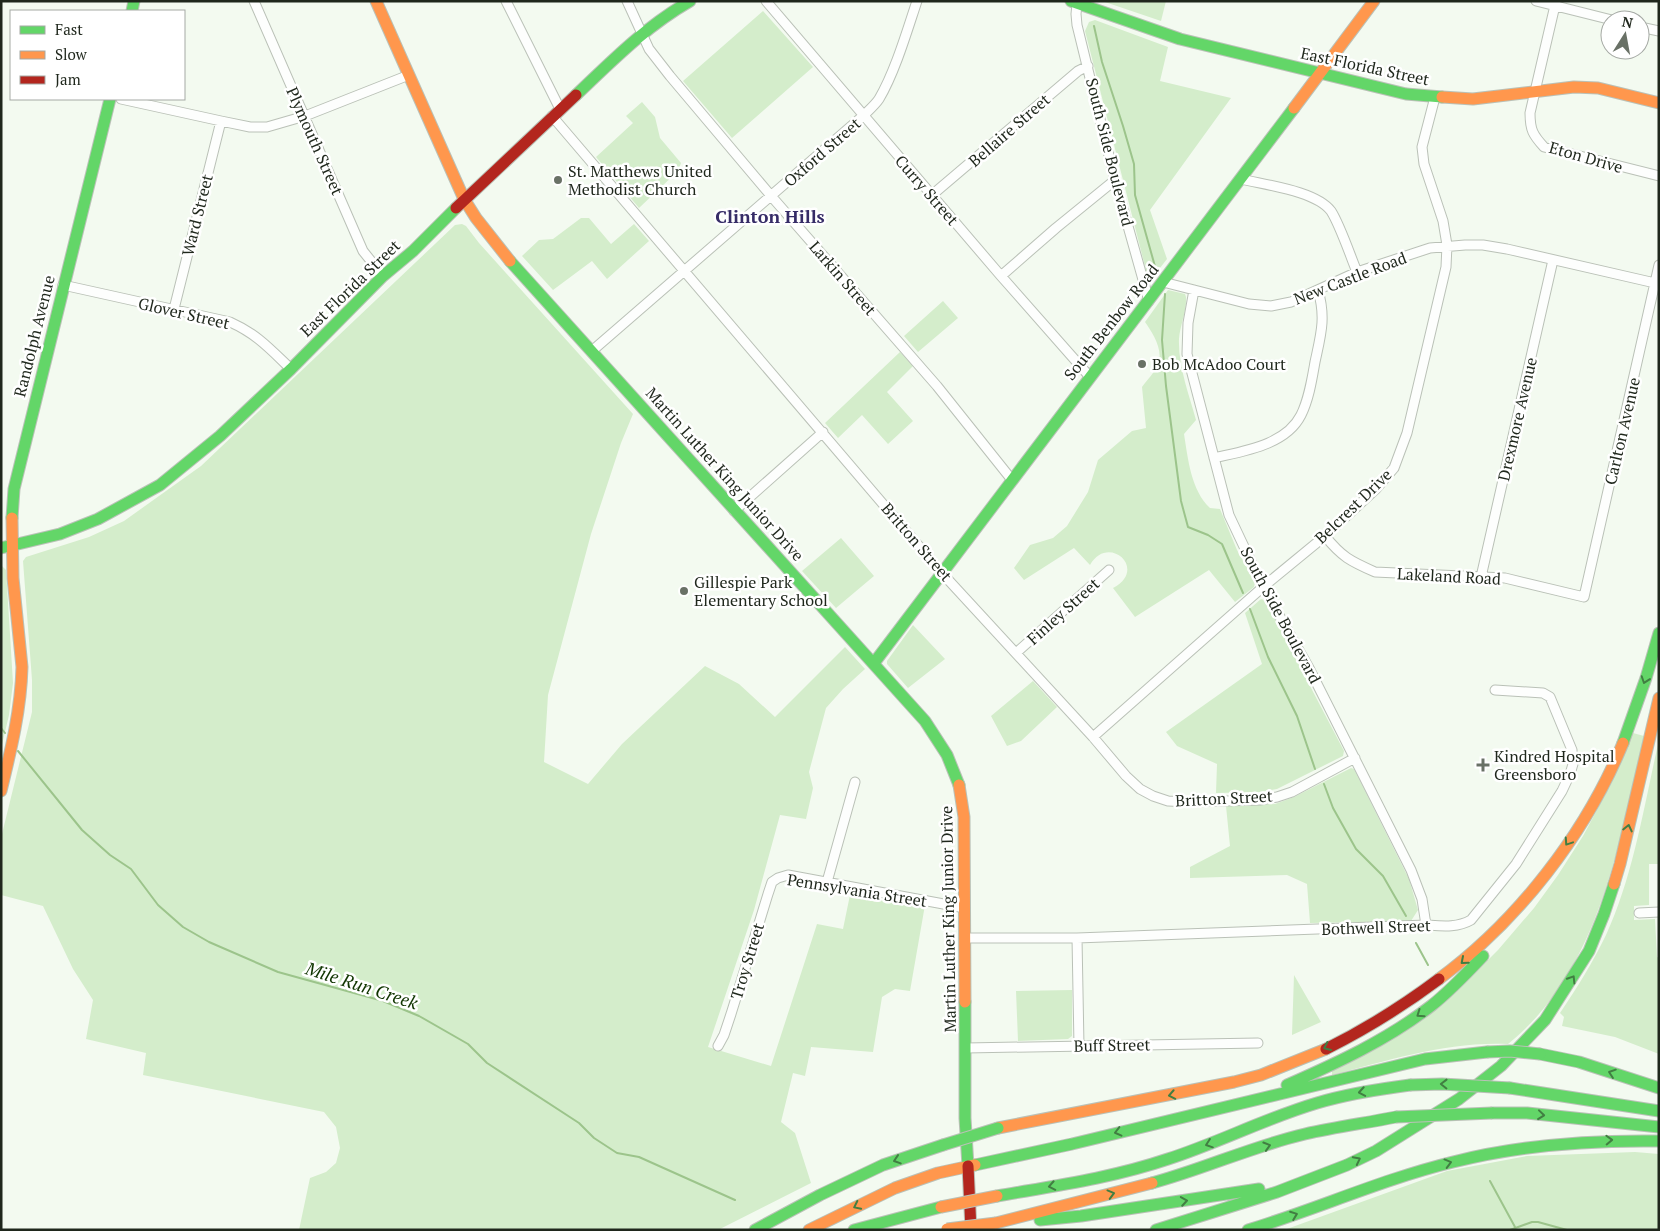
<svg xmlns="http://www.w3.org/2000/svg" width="1660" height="1231" viewBox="0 0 1660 1231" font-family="'PT Serif',serif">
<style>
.green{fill:#d4edcb}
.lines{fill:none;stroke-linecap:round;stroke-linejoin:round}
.stream{stroke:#9cc48b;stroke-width:2}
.street-casing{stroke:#bac1b7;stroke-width:11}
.fast-casing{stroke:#bac1b7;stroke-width:13}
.slow-casing{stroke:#bac1b7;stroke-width:13}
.jam-casing{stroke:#bac1b7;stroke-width:13}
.street{stroke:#fdfefd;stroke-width:9}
.fast{stroke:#63d668;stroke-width:11}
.slow{stroke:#ff974d;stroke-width:11}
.jam{stroke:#b3261e;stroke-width:11}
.fast-bridge-casing{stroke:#bac1b7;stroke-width:13;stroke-linecap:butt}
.slow-bridge-casing{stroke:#bac1b7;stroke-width:13;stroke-linecap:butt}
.fast-bridge{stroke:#63d668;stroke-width:11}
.slow-bridge{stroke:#ff974d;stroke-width:11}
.oneway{stroke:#417e42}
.poi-dot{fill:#697166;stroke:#fff;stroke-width:2}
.labels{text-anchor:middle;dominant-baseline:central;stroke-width:5;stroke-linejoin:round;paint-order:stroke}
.street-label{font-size:16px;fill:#1f271c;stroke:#fff}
.poi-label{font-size:16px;fill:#1f271c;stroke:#fff;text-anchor:start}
.neighbourhood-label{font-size:18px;font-weight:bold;fill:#362c67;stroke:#fff}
.water-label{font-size:18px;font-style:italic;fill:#103500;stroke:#fff}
</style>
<rect width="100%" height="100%" fill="#f3faf0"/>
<path class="green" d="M1102 1H1166L1161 21Z
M763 11 813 67 732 138 683 81Z
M1095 20 1168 47 1160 81 1231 98 1150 210 1167 259 1149 282 1085 31 1089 22Z
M642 102 655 117 660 138 681 163 678 171 639 208 596 157 633 123 626 116Z
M581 218H589L611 244 634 224 649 241 607 279 592 261 553 290 522 256 539 240 553 239Z
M462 224 466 226 479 243 633 414 621 443 591 534 548 695 544 762 588 784 622 744 705 666 739 684 775 717 845 647 865 669 843 689 826 708 809 772 813 788 806 819 780 815 754 910 708 1047 771 1066 817 924 843 929 851 890 925 905 910 991 895 989 882 997 873 1052 811 1047 805 1076 793 1073 781 1122 795 1133 811 1183 718 1230H299L310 1178 326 1172 336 1163 340 1148 336 1127 324 1112 143 1075 146 1053 86 1039 93 1000 73 969 43 906 1 895V838L32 712V680L23 561 26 557 89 537 124 521 201 466 455 225Z
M1168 290 1185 294 1186 297C1187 311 1180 325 1179 339 1178 366 1189 394 1196 420L1184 434C1188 459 1191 490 1210 508L1220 509 1237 550 1255 582 1254 587 1235 602 1209 570 1135 617 1113 588C1149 569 1108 533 1090 565L1074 548 1024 580 1014 568 1030 545 1053 538 1067 526 1088 492 1098 460 1132 431 1146 428 1142 387C1147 380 1155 372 1158 364 1164 350 1152 332 1145 322Z
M943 301 958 318 918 352 904 336Z
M900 352 913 366 887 392 913 421 888 444 862 415 838 438 825 423Z
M841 538 874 576 836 608 802 571Z
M1 565 6 570 13 683 9 715 1 749Z
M1261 599 1265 600 1344 751 1343 756 1277 789 1260 792 1216 793 1217 764 1177 746 1166 732 1262 664 1245 613Z
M913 625 945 659 908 688 887 664V661Z
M1033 681 1057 707 1021 741 1007 746 991 716Z
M1633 733 1644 736C1619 844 1599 971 1508 1044 1449 1041 1389 1060 1332 1075V1071L1459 989 1498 950 1534 908 1558 875 1583 836 1611 784Z
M1659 740V864H1649V905L1634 906V920L1655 919 1657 957 1659 958V1054L1615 1037 1562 1026 1564 1017 1560 1013C1577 988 1593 962 1606 935 1634 874 1644 805 1659 740Z
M1351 768 1354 769 1409 879 1418 910 1411 921 1310 923 1307 884 1287 875 1190 878V867L1230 846 1226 806 1275 804 1294 797Z
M1294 975 1321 1022 1292 1035Z
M1072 990V1036L1068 1039 1018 1041 1016 991Z
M1635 1152 1659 1154V1230H1284L1447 1171 1527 1156Z"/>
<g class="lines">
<path class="stream" d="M1094 26 1102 62 1123 126 1134 164 1135 195 1156 270
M1165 294 1162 340 1166 386 1181 501 1188 527 1208 535 1222 544 1243 593
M1250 609 1268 657 1297 716 1315 769
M1 728 5 733
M18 751 82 830 110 855 131 869 158 905 183 927 209 942 278 972 383 1001 419 1016 468 1044 487 1063 579 1123 594 1138 617 1153 639 1157 735 1200
M1324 784 1333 808 1356 849 1383 876 1406 916
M1416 943 1428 965
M1490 1181 1515 1227
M1510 1230 1532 1222H1538L1567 1230"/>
<g class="street-casing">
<path id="street" d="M254 1 363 251 383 276
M506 1 560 109
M627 1 649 49 670 76 772 197 937 386 1012 480
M766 1 1001 276 1090 377
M1536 1 1612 20
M1556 1 1530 113C1530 130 1533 135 1544 147L1659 176
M1077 4 1076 14 1077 25 1115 180 1149 301
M1640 27 1659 31
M121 99 221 121 250 127H267L305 116 409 75
M552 116 941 572 1093 737 1126 776 1140 789 1153 796 1168 801 1190 802 1260 800 1277 797 1292 792 1355 758
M1241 179C1266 185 1316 191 1331 211 1340 225 1350 255 1357 272
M932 195 1078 71 1088 66
M1001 276 1056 228 1115 180
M1163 282 1249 304 1271 306 1291 302 1357 272 1430 248 1465 245H1483L1507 249 1655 283
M63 285 230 322C257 334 270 349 291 369
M1194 290 1188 323 1187 354 1229 515 1263 587 1309 668 1411 870 1422 899 1426 925
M174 309 221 121
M593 350 863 116C868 111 875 105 879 99 895 72 907 31 917 1
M1214 458C1244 451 1286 445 1301 415 1309 399 1312 379 1315 362 1321 334 1326 318 1318 290
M734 511 823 432
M1325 536C1342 557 1350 561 1375 572L1505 578 1584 597 1659 265
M1481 577 1553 260
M1016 653 1109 570
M1093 737 1263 587 1325 536 1376 489 1394 468 1407 433 1446 267 1447 245 1443 221 1424 164 1422 147 1435 97
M827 882 855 782
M1639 913 1659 912
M966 938H1077L1426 925C1442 926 1457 928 1471 920L1516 864 1562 791 1570 774 1573 764 1572 750 1550 697 1543 693 1495 690
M1077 938 1079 1046
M718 1046 724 1035 731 1014 768 894 772 882 778 878 788 875 965 908
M966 1048 1258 1043"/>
</g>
<g class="fast-casing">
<path id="fast" d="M1071 1 1180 39 1406 94 1442 97
M132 11 134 1
M576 95C613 60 645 27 690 1
M510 261 925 721 947 755 959 785
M12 518 14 489 110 99
M1 548 60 534 98 519 160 485 220 436 291 369 383 276 413 251 456 208
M874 663 1294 108
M1623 743 1646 678 1659 633
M965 1002V1118L968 1166
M1540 1054 1579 1062 1659 1088
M1287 1085C1337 1063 1387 1040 1431 1006 1450 991 1466 974 1483 956
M1510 1088 1659 1111
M1492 1113H1527L1659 1127
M975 1165 1072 1144 1425 1059 1487 1052
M1152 1183C1204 1169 1253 1146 1305 1134 1335 1127 1366 1123 1396 1117
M997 1196C1054 1186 1112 1178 1168 1159 1218 1143 1266 1118 1317 1103 1347 1094 1379 1089 1410 1085
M1040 1220 1081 1216 1259 1189
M755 1230 820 1195 883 1165 943 1145
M854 1230 941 1207
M1156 1230 1277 1192 1347 1165 1376 1151 1459 1099 1501 1066 1545 1020 1589 951 1604 914 1614 884
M1248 1230C1317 1209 1383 1179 1453 1162 1520 1145 1589 1140 1659 1141"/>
</g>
<g class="slow-casing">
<path id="slow" d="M376 1 464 199 476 218 510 261
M1442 97 1473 99 1574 87 1598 88 1659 103
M1294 108 1374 1
M959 785 964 817 965 1002
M1 791C11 750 21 709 22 667L13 578 12 518
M1614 884 1620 864 1659 698
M1439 979C1518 921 1586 833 1623 743
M998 1128 1234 1082 1261 1075 1326 1049
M996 1223 1152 1183
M809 1230 895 1188 938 1173 975 1165"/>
</g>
<g class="jam-casing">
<path id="jam" d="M456 208 576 95
M1326 1049C1366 1029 1403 1006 1439 979
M968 1166 971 1230"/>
</g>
<use href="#street" class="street"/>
<use href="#fast" class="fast"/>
<use href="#slow" class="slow"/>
<use href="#jam" class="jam"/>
<g class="fast-bridge-casing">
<path id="fast-bridge" d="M1487 1052 1510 1051 1540 1054
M1410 1085 1442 1084 1510 1088
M1396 1117 1492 1113
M943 1145 998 1128"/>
</g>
<g class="slow-bridge-casing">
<path id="slow-bridge" d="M941 1207 997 1196
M947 1229 996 1223"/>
</g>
<use href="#fast-bridge" class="fast-bridge"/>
<use href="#slow-bridge" class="slow-bridge"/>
</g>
<defs><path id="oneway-chevron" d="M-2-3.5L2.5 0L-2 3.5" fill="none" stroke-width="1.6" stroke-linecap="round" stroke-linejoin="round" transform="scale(1.25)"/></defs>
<g class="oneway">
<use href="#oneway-chevron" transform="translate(1645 680) rotate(109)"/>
<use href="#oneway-chevron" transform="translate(1628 828) rotate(-77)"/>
<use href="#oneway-chevron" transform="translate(1568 842) rotate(124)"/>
<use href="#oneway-chevron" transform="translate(1464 961) rotate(139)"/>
<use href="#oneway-chevron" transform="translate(1572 979) rotate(-58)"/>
<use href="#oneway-chevron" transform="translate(1420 1014) rotate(145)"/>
<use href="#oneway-chevron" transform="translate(1327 1047) rotate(155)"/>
<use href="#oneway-chevron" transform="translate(1612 1073) rotate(-161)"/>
<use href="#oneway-chevron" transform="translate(1444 1084) rotate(-179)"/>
<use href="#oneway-chevron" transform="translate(1362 1092) rotate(170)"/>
<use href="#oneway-chevron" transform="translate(1172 1095) rotate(169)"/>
<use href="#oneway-chevron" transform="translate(1541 1115) rotate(6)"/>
<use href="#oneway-chevron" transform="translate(1118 1132) rotate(166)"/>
<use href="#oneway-chevron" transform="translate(1609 1140) rotate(-2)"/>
<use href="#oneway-chevron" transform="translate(1209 1144) rotate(161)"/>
<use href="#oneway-chevron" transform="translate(1267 1146) rotate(-17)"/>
<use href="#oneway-chevron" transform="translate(897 1160) rotate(162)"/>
<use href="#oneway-chevron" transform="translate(1357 1160) rotate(-27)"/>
<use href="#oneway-chevron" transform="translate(1448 1163) rotate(-15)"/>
<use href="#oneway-chevron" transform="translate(1052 1186) rotate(169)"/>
<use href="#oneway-chevron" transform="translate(1111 1194) rotate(-15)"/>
<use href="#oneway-chevron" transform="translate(1184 1201) rotate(-9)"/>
<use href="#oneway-chevron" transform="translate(857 1206) rotate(154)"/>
<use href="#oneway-chevron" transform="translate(1294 1215) rotate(-21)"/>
</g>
<g class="poi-dot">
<circle cx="558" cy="180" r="5"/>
<circle cx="1142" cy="364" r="5"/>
<circle cx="684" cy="591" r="5"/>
<path d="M1480.5 757.5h5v5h5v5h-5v5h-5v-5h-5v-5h5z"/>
</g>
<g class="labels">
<g class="street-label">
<text transform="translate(1365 66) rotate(12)">East Florida Street</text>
<text transform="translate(1009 130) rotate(-41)">Bellaire Street</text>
<text transform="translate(315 141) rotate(66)">Plymouth Street</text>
<text transform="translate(822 152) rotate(-41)">Oxford Street</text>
<text transform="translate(1110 152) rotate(76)">South Side Boulevard</text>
<text transform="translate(1586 157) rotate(16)">Eton Drive</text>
<text transform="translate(927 190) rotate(49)">Curry Street</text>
<text transform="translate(197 215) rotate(-76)">Ward Street</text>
<text transform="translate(843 278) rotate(49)">Larkin Street</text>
<text transform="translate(1350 278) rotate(-21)">New Castle Road</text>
<text transform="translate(350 288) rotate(-44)">East Florida Street</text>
<text transform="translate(184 313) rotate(13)">Glover Street</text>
<text transform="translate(1111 322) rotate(-52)">South Benbow Road</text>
<text transform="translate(34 336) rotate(-76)">Randolph Avenue</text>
<text transform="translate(1517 419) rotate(-77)">Drexmore Avenue</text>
<text transform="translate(1622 431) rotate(-77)">Carlton Avenue</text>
<text transform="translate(725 474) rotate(48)">Martin Luther King Junior Drive</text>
<text transform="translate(1353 506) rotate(-44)">Belcrest Drive</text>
<text transform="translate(917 542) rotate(49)">Britton Street</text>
<text transform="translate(1449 576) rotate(3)">Lakeland Road</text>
<text transform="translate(1063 611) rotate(-42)">Finley Street</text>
<text transform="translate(1281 615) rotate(62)">South Side Boulevard</text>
<text transform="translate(1224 798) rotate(-3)">Britton Street</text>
<text transform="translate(857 890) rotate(9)">Pennsylvania Street</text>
<text transform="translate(948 919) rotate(-91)">Martin Luther King Junior Drive</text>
<text transform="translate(1376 927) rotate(-2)">Bothwell Street</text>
<text transform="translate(747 961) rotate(-73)">Troy Street</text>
<text transform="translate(1112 1045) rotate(-1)">Buff Street</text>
</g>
<g class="poi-label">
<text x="568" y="171">St. Matthews United<tspan x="568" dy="18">Methodist Church</tspan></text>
<text x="1152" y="364">Bob McAdoo Court</text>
<text x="694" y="582">Gillespie Park<tspan x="694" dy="18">Elementary School</tspan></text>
<text x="1494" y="756">Kindred Hospital<tspan x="1494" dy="18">Greensboro</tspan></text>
</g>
<g class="neighbourhood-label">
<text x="770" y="216">Clinton Hills</text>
</g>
<g class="water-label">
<text transform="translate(362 985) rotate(18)">Mile Run Creek</text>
</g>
</g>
<rect width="1660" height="1231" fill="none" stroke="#1f271c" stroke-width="5"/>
<rect x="10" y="10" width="175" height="90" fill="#ffffff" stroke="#a5a9a4"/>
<rect x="20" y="26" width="25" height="8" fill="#63d668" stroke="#a5a9a4"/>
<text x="55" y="35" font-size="15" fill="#1f271c">Fast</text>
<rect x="20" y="51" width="25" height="8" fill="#ff974d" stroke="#a5a9a4"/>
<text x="55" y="60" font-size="15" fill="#1f271c">Slow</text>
<rect x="20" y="76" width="25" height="8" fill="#b3261e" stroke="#a5a9a4"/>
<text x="55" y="85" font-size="15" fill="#1f271c">Jam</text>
<g transform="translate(1625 35) rotate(11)"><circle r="24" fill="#ffffff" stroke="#a5a9a4"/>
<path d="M0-4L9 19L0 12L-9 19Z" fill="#697166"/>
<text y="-8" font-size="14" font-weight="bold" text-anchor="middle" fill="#1f271c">N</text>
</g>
</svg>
